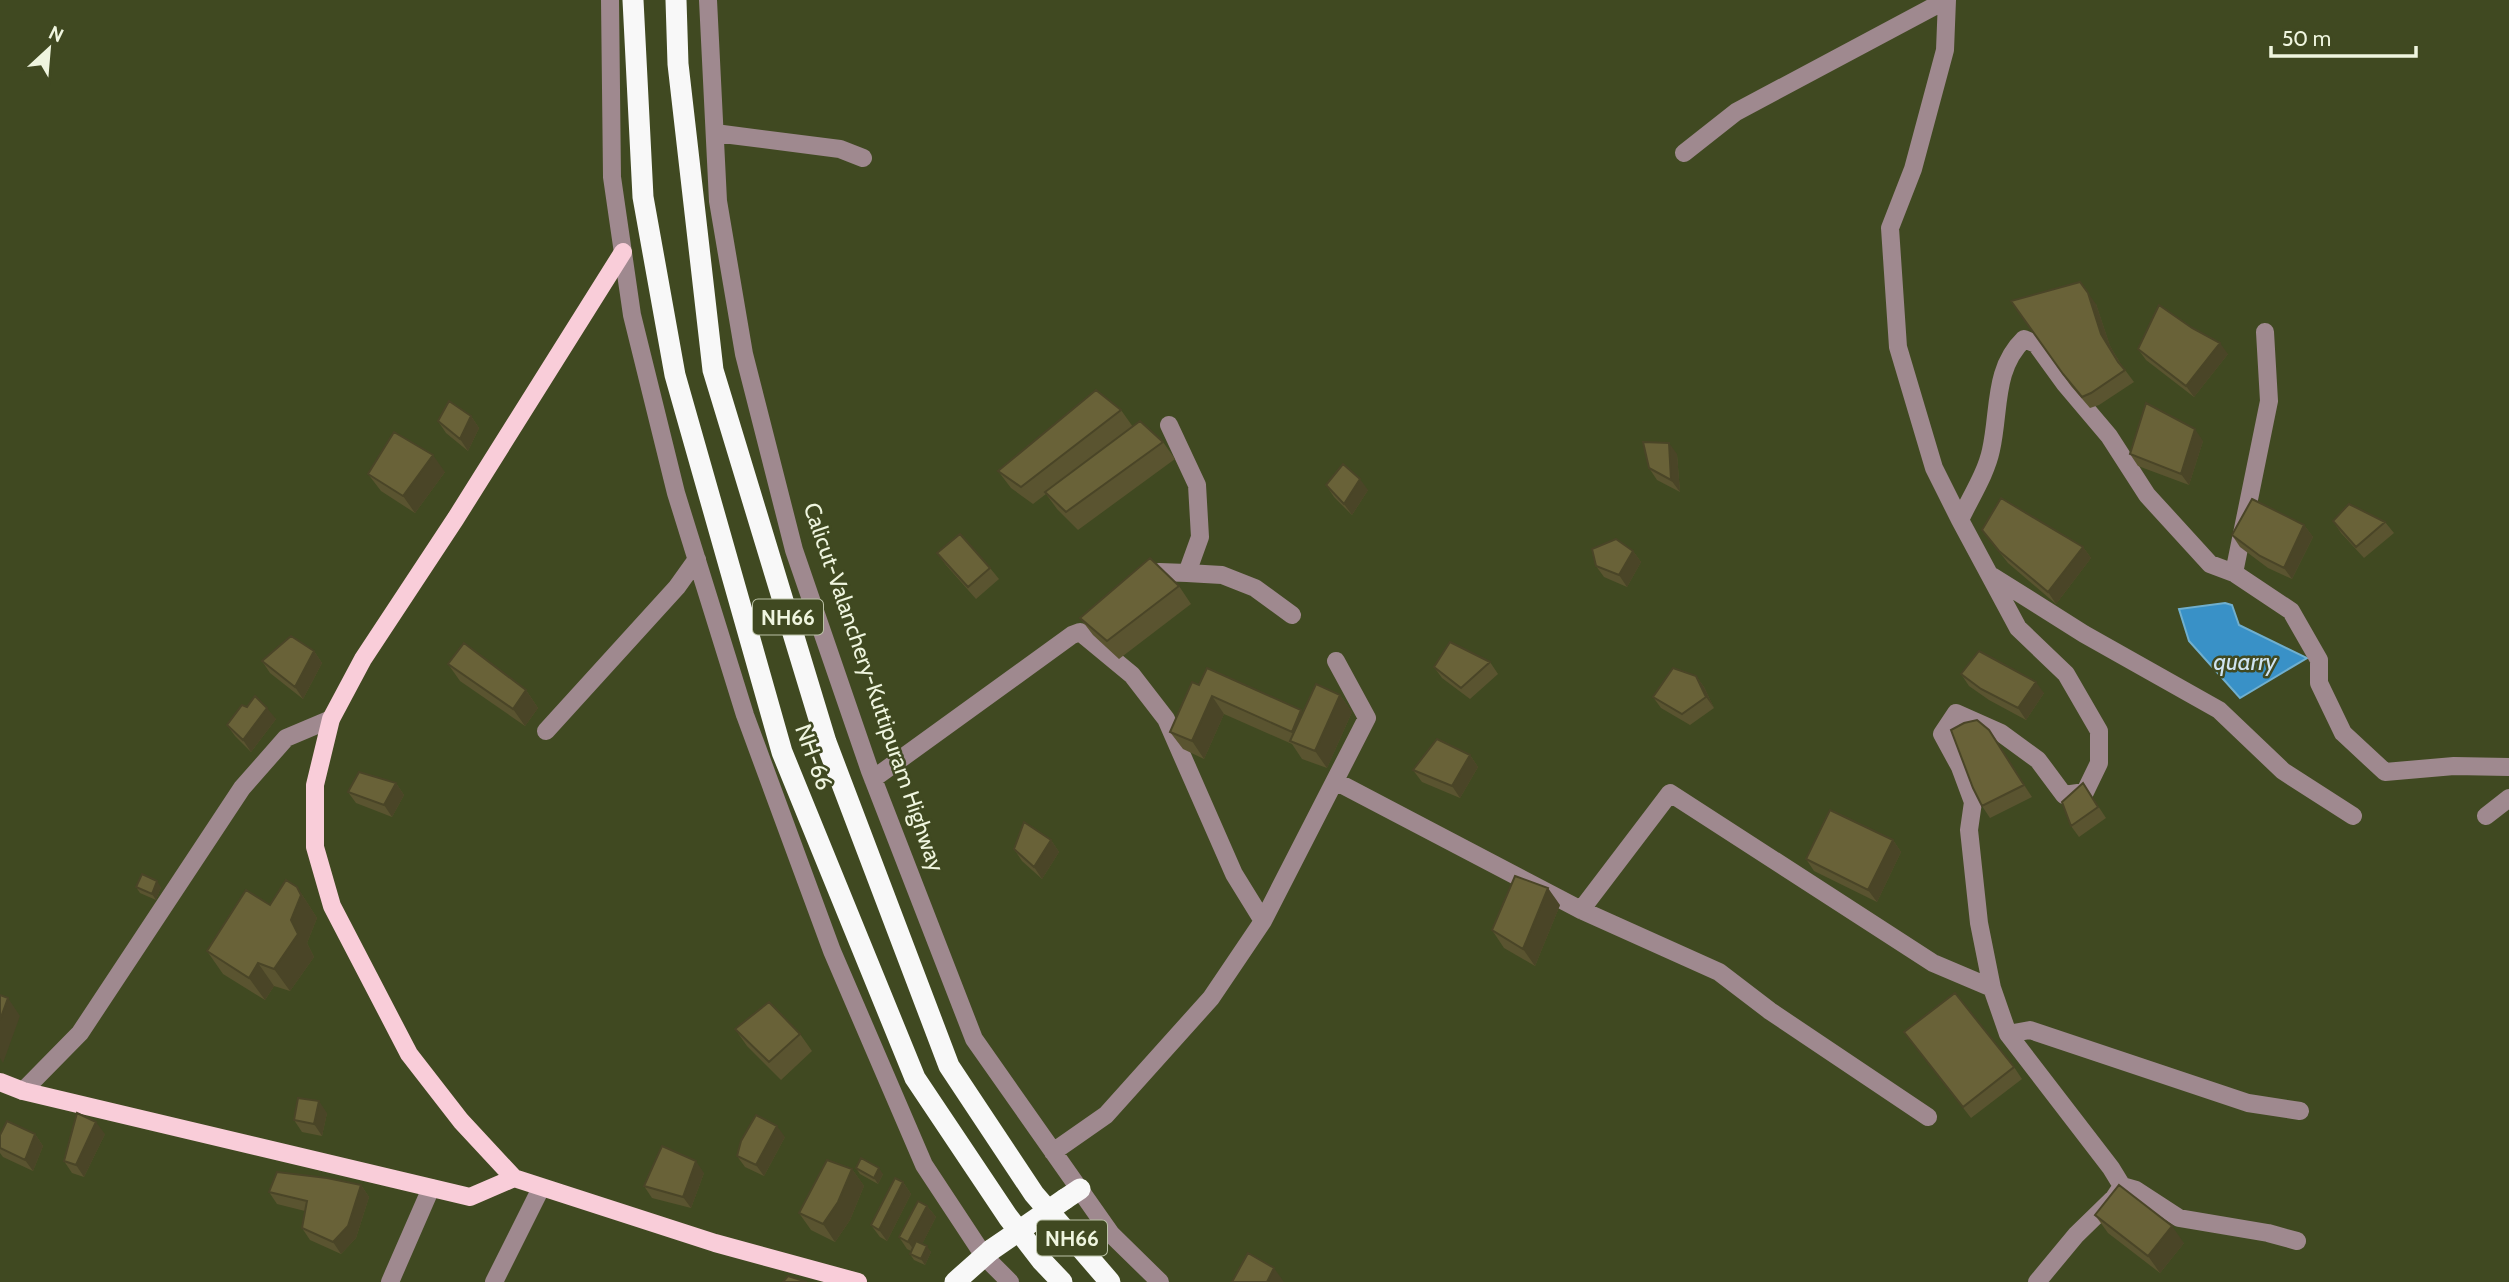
<svg xmlns="http://www.w3.org/2000/svg" width="2509" height="1282" viewBox="0 0 2509 1282" font-family="Cabin,sans-serif">
<style>
.water{fill:#3991c7;stroke:#70afce;stroke-width:2}
.lines{fill:none;stroke-linecap:round;stroke-linejoin:round}
.minor{stroke:#9f898f;stroke-width:18}
.major{stroke:#f9cdd9;stroke-width:18}
.highway{stroke:#f8f8f8;stroke-width:21}
.highway-bridge{stroke:#f8f8f8;stroke-width:21}
.wall{fill:#5a5430}
.shaded-wall{fill:#4a4527}
.building{fill:#696238;stroke:#4a4527;stroke-width:2}
.labels{text-anchor:middle;dominant-baseline:central;stroke-width:5;stroke-linejoin:round;paint-order:stroke}
.shield{fill:#404921;stroke:#bac1a6;stroke-width:2}
.shield-label{font-size:21px;font-weight:bold;fill:#eff5df}
.street-label{font-size:23px;fill:#eff5df;stroke:#404921}
.water-label{font-size:24px;font-style:italic;fill:#cfe3f1;stroke:#404921}
</style>
<rect width="100%" height="100%" fill="#404921"/>
<path class="water" d="M2225 603 2232 605 2239 625 2307 658 2240 698 2189 641 2179 609Z"/>
<g class="lines">
<path class="minor" d="M610 0 612 177 632 315 676 493 745 715 832 951 924 1165 984 1256 1010 1282
M708 0 718 201 744 354 794 550 870 771 974 1039 1111 1234 1160 1282
M1947 0 1945 50 1913 169 1890 228 1898 347 1934 468 1960 520
M715 133 840 149 863 158
M1684 153 1736 112 1946 0
M1187 573 1222 575 1255 588 1292 615
M2234 573 2269 401 2265 332
M1992 576 2084 634 2219 710 2283 771 2353 816
M1144 583 1159 572 1187 573 1200 537 1197 485 1169 425
M546 731 677 587 697 559
M873 779 1072 635 1080 632 1132 675 1166 719 1234 874 1263 921
M1335 781 1581 910 1719 972 1770 1011 1928 1117
M2486 816 2509 798
M1581 910 1670 793 1933 963 1992 988
M2008 1034 2030 1030 2248 1103 2300 1111
M23 1091 80 1033 242 788 286 738 331 719
M1053 1152 1106 1115 1211 998 1263 921 1367 718 1336 661
M2122 1186 2136 1190 2179 1218 2268 1233 2297 1241
M390 1282 431 1188
M494 1282 541 1188
M2037 1282 2076 1235 2114 1198 2122 1186 2111 1168 2008 1034 1992 988 1979 923 1969 830 1973 802 1960 767 1942 734 1956 713 2001 733 2038 760 2064 795 2085 792 2099 763V731L2066 674 2018 628 1960 520C1970 498 1986 474 1991 450 2000 410 1993 369 2024 339L2036 344 2065 384 2109 436 2147 495 2210 564 2234 573 2291 611 2319 660V683L2343 733 2385 772 2454 766 2509 767"/>
<path class="major" d="M623 252 456 518 363 659 331 719 315 785V847L332 906 409 1054 461 1121 514 1178 715 1243 858 1282
M0 1082 23 1091 470 1197 514 1178"/>
<path class="highway" d="M633 0 643 197 675 375 782 752 915 1078 1008 1217 1042 1261 1062 1282
M676 0 678 64 713 370 826 742 949 1066 1034 1194 1110 1282
M1065 1199 1080 1189
M955 1282 991 1250"/>
<path class="highway-bridge" d="M991 1250 1065 1199"/>
</g>
<path class="wall" d="M2011 301 2096 304 2110 346 2122 366 2134 382 2099 405 2090 408 2071 386Z
M2138 349 2228 354 2194 397 2146 360Z
M1121 410 1133 427 1163 442 1175 459 1078 530 1057 509 1046 494 1033 504 1011 488 998 471Z
M471 416 479 428 468 451 446 433 438 421Z
M2203 441 2189 485 2138 466 2130 454Z
M1677 454 1680 492 1657 480 1649 468Z
M445 472 415 513 381 491 368 474Z
M1326 485 1368 490 1352 515 1334 497Z
M2333 521 2385 522 2394 533 2364 558 2341 533Z
M2304 525 2313 537 2292 579 2268 568 2240 547 2232 535Z
M1982 530 2083 547 2091 558 2056 604 2008 563Z
M1633 551 1641 562 1627 587 1604 577 1596 566Z
M937 553 990 568 999 579 976 599 946 565Z
M1179 586 1191 604 1119 659 1093 635 1080 618Z
M314 651 322 663 303 699 270 673 262 661Z
M1490 662 1498 674 1470 699 1442 678 1434 667Z
M448 664 526 690 538 708 525 726 460 681Z
M1961 674 2044 693 2026 720 1989 700 1969 686Z
M1696 676 1704 687 1714 708 1690 725 1661 708 1653 697Z
M1199 685 1303 713 1340 695 1352 712 1327 768 1302 759 1292 744 1224 714 1204 759 1183 749 1170 732Z
M247 707 276 719 251 752 235 736 227 725Z
M1989 730 2032 797 1990 818 1982 806Z
M1470 755 1478 767 1460 798 1422 782 1413 770Z
M396 783 404 795 392 817 356 803 348 792Z
M2083 783 2106 818 2079 837 2071 826Z
M1051 840 1059 852 1042 879 1022 861 1014 849Z
M1893 840 1901 852 1877 902 1814 871 1806 859Z
M136 887H161L156 900 140 893Z
M297 887 317 918 307 943 314 957 290 991 274 986 265 1000 223 974 207 951Z
M1560 905 1535 966 1504 948 1492 930Z
M735 1029 800 1034 812 1051 781 1080 747 1046Z
M1904 1032 2014 1067 2022 1079 1971 1118Z
M327 1113 322 1136 302 1132 294 1120Z
M35 1134 43 1146 33 1171 3 1157 0 1153V1135Z
M105 1134 84 1177 72 1173 64 1161Z
M785 1137 764 1176 745 1167 737 1156Z
M856 1168 883 1174 878 1184 860 1174Z
M852 1169 864 1186 850 1220 835 1242 811 1230 799 1213Z
M704 1173 691 1208 652 1198 644 1186Z
M903 1182 911 1194 887 1241 880 1237 871 1225Z
M361 1185 369 1197 356 1238 341 1254 310 1240 302 1228 305 1211 277 1204 269 1192Z
M927 1206 936 1217 922 1244 931 1252 925 1265 914 1260 910 1254 911 1251 907 1249 899 1237Z
M2095 1215 2184 1243 2160 1273 2108 1233Z"/>
<path class="shaded-wall" d="M2088 293 2096 304 2110 346 2126 374 2101 334Z
M2220 343 2228 354 2194 397 2186 386Z
M471 416 479 428 468 451 460 439Z
M2195 429 2203 441 2189 485 2181 474Z
M1669 443 1677 454 1680 492 1671 480Z
M433 455 445 472 415 513 403 496Z
M1360 479 1368 490 1352 515 1344 504Z
M2304 525 2313 537 2292 579 2284 568Z
M2083 547 2091 558 2056 604 2048 592Z
M1633 551 1641 562 1627 587 1619 575Z
M314 651 322 663 303 699 295 687Z
M1696 676 1704 687 1714 708 1706 697Z
M2036 682 2044 693 2026 720 2018 708Z
M526 690 538 708 525 726 513 709Z
M1340 695 1352 712 1327 768 1315 751Z
M1212 696 1224 714 1204 759 1192 741Z
M267 708 276 719 251 752 243 740Z
M1301 710 1313 727 1301 746 1292 732Z
M1989 730 1997 741 2032 797 2024 785Z
M1470 755 1478 767 1460 798 1452 786Z
M396 783 404 795 392 817 384 805Z
M1051 840 1059 852 1042 879 1034 867Z
M1893 840 1901 852 1877 902 1868 890Z
M157 881 161 887 156 900 152 894Z
M297 887 317 918 307 943 314 957 290 991 274 969 291 920Z
M1548 888 1560 905 1535 966 1523 949Z
M258 963 274 986 265 1000 249 978Z
M8 998 20 1016 3 1063 0 1058V1020Z
M319 1101 327 1113 322 1136 314 1124Z
M96 1122 105 1134 84 1177 76 1165Z
M777 1126 785 1137 764 1176 756 1165Z
M35 1134 43 1146 33 1171 25 1160Z
M696 1161 704 1173 691 1208 683 1197Z
M879 1168 883 1174 878 1184 874 1178Z
M852 1169 864 1186 850 1220 835 1242 823 1224Z
M903 1182 911 1194 887 1241 879 1230Z
M361 1185 369 1197 356 1238 341 1254 333 1242Z
M927 1206 936 1217 917 1254 908 1242Z
M2172 1226 2184 1243 2160 1273 2148 1256Z
M927 1246 931 1252 925 1265 921 1259Z
M1274 1268 1284 1282H1267Z"/>
<path class="building" d="M2080 282 2088 293 2101 334 2118 362 2125 370 2091 393 2082 397 2063 374 2011 301Z
M2159 305 2192 328 2220 343 2186 386 2138 349Z
M1096 390 1121 410 1021 487 998 471Z
M449 401 471 416 460 439 438 421Z
M2146 403 2195 429 2181 474 2130 454Z
M1140 421 1163 442 1066 512 1045 492Z
M394 432 433 455 403 496 368 474Z
M1643 442 1669 443 1671 480 1649 468Z
M1343 464 1360 479 1344 504 1326 485Z
M2001 498 2083 547 2048 592 1999 551 1982 530Z
M2252 499 2304 525 2284 568 2260 556 2232 535Z
M2349 504 2385 522 2356 547 2333 521Z
M960 534 990 568 968 587 937 553Z
M1616 539 1633 551 1619 575 1596 566 1592 549Z
M1150 558 1179 586 1107 641 1080 618Z
M291 636 314 651 295 687 262 661Z
M1450 642 1490 662 1461 688 1434 667Z
M464 643 526 690 513 709 448 664Z
M1979 651 2036 682 2018 708 1981 689 1961 674Z
M1207 668 1301 710 1292 732 1212 696 1192 741 1170 732 1192 682 1199 685Z
M1673 668 1696 676 1706 697 1682 714 1653 697Z
M1316 684 1340 695 1315 751 1290 741Z
M255 696 267 708 243 740 227 725 242 705 247 707Z
M1977 720 1989 730 2024 785 1982 806 1973 788 1951 730 1964 723Z
M1437 739 1470 755 1452 786 1413 770Z
M359 772 396 783 384 805 348 792Z
M2083 783 2098 807 2071 826 2062 802Z
M1830 810 1893 840 1868 890 1806 859Z
M1024 822 1051 840 1034 867 1014 849Z
M142 874 157 881 152 894 136 887Z
M1515 876 1548 888 1523 949 1492 930Z
M286 880 297 887 301 895 291 920 298 934 274 969 258 963 249 978 207 951 246 890 270 905Z
M1955 993 2014 1067 1963 1107 1904 1032Z
M0 995 8 998 0 1020Z
M769 1002 800 1034 769 1062 735 1029Z
M298 1098 319 1101 314 1124 294 1120Z
M77 1113 96 1122 76 1165 64 1161Z
M756 1115 777 1126 756 1165 737 1156 741 1141Z
M7 1121 35 1134 25 1160 0 1148V1135Z
M662 1146 696 1161 683 1197 644 1186Z
M861 1158 879 1168 874 1178 856 1168Z
M827 1160 852 1169 838 1202 823 1224 799 1213Z
M277 1172 327 1178 361 1185 348 1226 333 1242 302 1228 307 1201 269 1192Z
M895 1178 903 1182 879 1230 871 1225Z
M2119 1185 2172 1226 2148 1256 2095 1215Z
M918 1201 927 1206 908 1242 899 1237Z
M916 1241 927 1246 921 1259 910 1254Z
M1248 1253 1274 1268 1267 1282H1232Z
M788 1276 807 1282H783Z"/>
<g class="labels">
<g class="shield">
<rect x="753" y="599.5" width="70" height="35" rx="5"/>
<rect x="1037" y="1220.5" width="70" height="35" rx="5"/>
</g>
<g class="shield-label">
<text x="788" y="617">NH66</text>
<text x="1072" y="1238">NH66</text>
</g>
<g class="street-label">
<text transform="translate(874 687) rotate(71)">Calicut-Valanchery-Kuttipuram Highway</text>
<text transform="translate(814 757) rotate(70)">NH-66</text>
</g>
<g class="water-label">
<text x="2245" y="661">quarry</text>
</g>
</g>
<g transform="translate(49 49) rotate(26)" stroke="#404921" stroke-width="5" paint-order="stroke">
<path d="M0-5L12 26L0 18L-12 26Z" fill="#eff5df"/>
<text y="-10" font-size="19" font-weight="bold" text-anchor="middle" fill="#eff5df">N</text>
</g>
<path d="M2271 46v10h145v-10" fill="none" stroke="#eff5df" stroke-width="3.5"/>
<text x="2282" y="46" font-size="21" fill="#eff5df" stroke="#404921" stroke-width="5" paint-order="stroke">50 m</text>
</svg>
